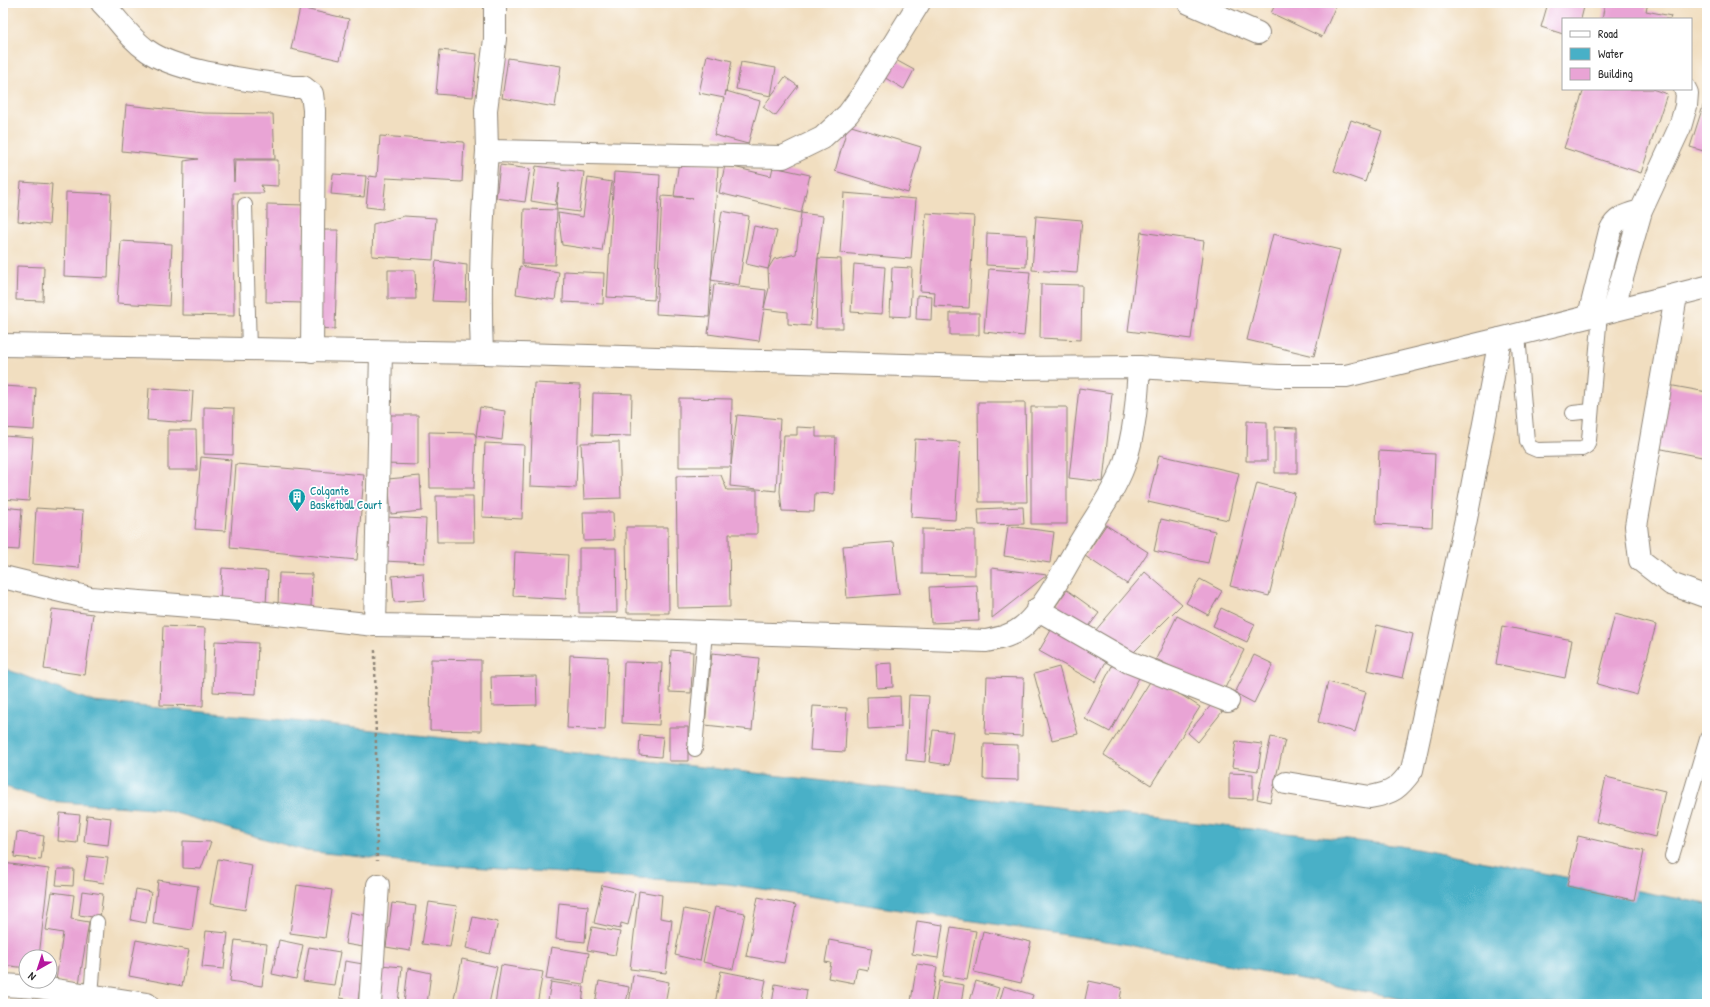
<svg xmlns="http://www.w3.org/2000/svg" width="1710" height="1007" viewBox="0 0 1710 1007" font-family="'Patrick Hand',sans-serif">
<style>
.water{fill:#48b0c7;stroke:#3a6e79}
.building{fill:#e9a4d5}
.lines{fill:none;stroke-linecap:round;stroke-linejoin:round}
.service-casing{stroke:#8e8476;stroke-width:16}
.minor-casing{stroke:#8e8476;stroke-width:24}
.secondary-casing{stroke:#8e8476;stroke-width:24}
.path{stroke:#8e8476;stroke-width:2.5;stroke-dasharray:3 3;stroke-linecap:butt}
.service{stroke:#fff;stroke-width:14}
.minor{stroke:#fff;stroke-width:22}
.secondary{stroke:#fff;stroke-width:22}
.labels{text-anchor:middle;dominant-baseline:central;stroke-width:3.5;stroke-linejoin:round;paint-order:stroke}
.culture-label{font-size:12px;fill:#0d838f;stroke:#fff;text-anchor:start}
</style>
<rect width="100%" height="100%" fill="#fff"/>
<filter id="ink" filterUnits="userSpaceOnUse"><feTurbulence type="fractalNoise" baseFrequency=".025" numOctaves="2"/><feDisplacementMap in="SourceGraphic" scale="8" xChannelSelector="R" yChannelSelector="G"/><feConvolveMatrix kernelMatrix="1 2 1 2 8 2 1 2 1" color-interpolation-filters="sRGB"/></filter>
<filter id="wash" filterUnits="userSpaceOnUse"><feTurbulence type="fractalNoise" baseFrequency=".012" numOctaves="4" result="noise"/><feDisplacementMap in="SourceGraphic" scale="16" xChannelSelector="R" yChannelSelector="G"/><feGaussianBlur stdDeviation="0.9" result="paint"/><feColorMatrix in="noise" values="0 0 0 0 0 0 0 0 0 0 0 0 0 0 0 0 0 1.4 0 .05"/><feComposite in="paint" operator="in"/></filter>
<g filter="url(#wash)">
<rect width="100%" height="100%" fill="#f1dec0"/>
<path class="water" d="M3 668 94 702 258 717 1401 846 1707 904V1004H1427L1119 943 728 884 426 864 306 851 165 810 49 801 3 786Z"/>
<g id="blocks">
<path class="building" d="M1276 3H1337L1322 37 1271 13Z
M1548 3H1585L1581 19H1563V34L1541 27Z
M1605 3H1648L1646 11 1671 16 1670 19H1602Z
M300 8 349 19 340 60 291 49Z
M440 50 477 54 473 97 436 94Z
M707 55 732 61 725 96 726 91 760 101 748 144 714 135 724 98 699 93Z
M508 58 561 66 555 107 502 98Z
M892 58 914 70 904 89 882 76Z
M741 62 776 68 771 96 736 89Z
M785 77 798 86 775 116 763 107Z
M1584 89H1652L1667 94 1641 173 1564 148Z
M1705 100 1707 101V152L1690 147Z
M126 105 203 113 273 114 275 159H233L234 182 235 160H278V186L261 185 264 193H233L234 316 182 315 184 161 198 159 122 151Z
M1351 120 1382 131 1365 182 1334 171Z
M848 125 921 147 908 193 835 171Z
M380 136 464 142 462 182 386 178 383 209 366 207 369 176 377 177Z
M679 161 718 166 709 317 656 314 662 196 693 198 674 196Z
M500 165 530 169 525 202 496 198Z
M725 165 771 176 773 167 810 175 801 213 719 193Z
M536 166 584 172 579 212 556 209 559 183 555 205 531 201Z
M614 172 660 175 654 300 607 297Z
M333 174 366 176 364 197 331 194Z
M588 178 612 182 602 251 562 245 558 213 583 217Z
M21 182 52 184 49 225 18 221Z
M66 192 111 194 108 278 64 276Z
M844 193 916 199 911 259 840 253Z
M267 204 305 205 304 303 266 302Z
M524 209 557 210 555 265 522 264Z
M722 211 749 216 739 285 711 280Z
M801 213 823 216 810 326 788 324V312L764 309 759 341 708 334 714 284 766 290 764 308 769 288 768 269 746 264 754 226 777 231 768 269 774 259 796 254Z
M926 213 974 216 969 308 934 306 935 292 920 291Z
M404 216 436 218 433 260 372 256 373 224Z
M1036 216 1082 220 1077 273 1032 270Z
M319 230H338L335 329 317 328Z
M1141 232 1204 241 1191 339 1128 331Z
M987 233 1027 235 1026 267 986 265Z
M1273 234 1340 250 1314 356 1247 340Z
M121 241 172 244 169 306 117 303Z
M818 258 841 259 843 328H816Z
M436 261 467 265 466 302 432 301Z
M854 264 885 267 882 314 851 312Z
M17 266 44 267 43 301 16 300Z
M520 266 559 272 555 300 516 294Z
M892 267 912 268 910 317 890 316Z
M989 269 1030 272 1024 336 984 332Z
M388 270H415L416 299H388Z
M564 271 604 273 603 304 563 302Z
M1041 284 1082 285 1081 340 1040 338Z
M917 295 932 296 931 320 916 319Z
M950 313H979V335H950Z
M534 383 580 385 576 488 530 486Z
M1668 385 1707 392V458L1657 448Z
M3 386 36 388 34 430 3 428Z
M149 388 193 391 191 423 147 420Z
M1079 388 1112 393 1103 482 1069 478Z
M593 393 632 394 631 436 592 435Z
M679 398 732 399 731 465 737 415 780 419 776 491 730 486 731 467H679Z
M978 402H1025L1027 502H979Z
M204 407 234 408 233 455 204 454Z
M480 407 505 411 502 440 476 436Z
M1031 407H1067V524H1031Z
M385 415H418V465L385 464Z
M1247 421 1267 422V461H1246Z
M797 427 816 428V437H836L834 494 815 493 814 512 782 511 780 491 784 435H797Z
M1275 427 1297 428V473H1275Z
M168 430H196L197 470H168Z
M429 432 474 433 476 436 474 488H430Z
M3 436 33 438 29 501 3 499Z
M915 439 960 442 955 520 911 517Z
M619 442 621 498 584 499 581 443Z
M485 443 524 445 522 519 482 517Z
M1379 451 1435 454 1432 527 1376 524Z
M1159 455 1239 473 1228 520 1148 502Z
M201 457 231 460 225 531 195 529Z
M236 464 364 475 357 560 230 548Z
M721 475 727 490H757V534H729L730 607 678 608 676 476Z
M420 476 422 511 391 514 388 479Z
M1257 483 1295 493 1269 596 1230 586Z
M436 496H473L474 542H437Z
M3 507 22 509 19 550 3 549Z
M1023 507 1024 524 979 525 978 509Z
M36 508 83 511 79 568 33 564Z
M583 512H613L614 540 584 541Z
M385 517 426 519 424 563 384 561Z
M1161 519 1215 531 1208 563 1154 551Z
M1106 525 1148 552 1127 584 1085 556Z
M1008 526 1054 532 1050 563 1004 556Z
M626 527H668L669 613H627Z
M922 529 975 530V575L922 574Z
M894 542 899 594 847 598 843 546Z
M579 548H616L617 613H579Z
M515 552 568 555 566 599 513 596Z
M222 568 268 571 266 604 220 601Z
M992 568 1047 575 992 618Z
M1145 572 1182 604 1132 654 1095 631Z
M279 573 312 574 311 607 278 606Z
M423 573 425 600 394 602 392 576Z
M1200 579 1222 591 1208 615 1186 603Z
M977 585 979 621 931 623 929 587Z
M1067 590 1099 613 1083 634 1052 611Z
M1221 608 1255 624 1247 642 1213 626Z
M52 609 93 614 85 675 44 669Z
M1615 614 1656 625 1637 695 1597 684Z
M1177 616 1244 650 1223 692 1156 659Z
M1054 625 1109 656 1095 682 1039 651Z
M1377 625 1413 634 1403 678 1367 670Z
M163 626 205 628 203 706 160 705Z
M1502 626 1572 640 1565 678 1496 664Z
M215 641 258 643 256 694 213 692Z
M671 650 693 652 691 693 669 692Z
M712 653 759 658 752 730 705 725Z
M570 655 608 657 605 730 567 728Z
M1254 655 1273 664 1254 703 1235 693Z
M431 659 481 660V731L430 730Z
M624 662 662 663 659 725 622 723Z
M1114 662 1140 676 1110 732 1085 719Z
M892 663 893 687 877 688 876 664Z
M1059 667 1078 734 1052 740 1034 674Z
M536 676 537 705 492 706 491 677Z
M987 677 1024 678 1022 736 985 734Z
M1153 677 1200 707 1151 785 1104 755Z
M1328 682 1366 692 1355 732 1318 722Z
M909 695 929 696 925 762 906 760Z
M900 696 901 727 868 729 867 697Z
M1212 704 1222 712 1198 742 1188 733Z
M813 706 847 708 845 752 810 750Z
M669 727H688V761H669Z
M933 730 953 732 949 765 929 762Z
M640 735 663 737 661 757 639 755Z
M1271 737 1285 740 1270 802 1257 799Z
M1236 741 1262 744 1258 771 1232 767Z
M984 744 1018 745V780L983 779Z
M1229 773 1253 774V799L1229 798Z
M1606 777 1665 791 1655 837 1596 822Z
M60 813 80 815 77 843 58 841Z
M87 815 111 818 108 845 84 842Z
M17 832 44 836 41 860 14 857Z
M1578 836 1644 851 1634 900 1567 886Z
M183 841 211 842 201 869 183 868Z
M88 856 108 858 104 883 84 880Z
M218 859 252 865 245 910 210 904Z
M3 863 49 869 39 957H26V968L3 965Z
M58 869H74L73 886 56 885Z
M158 880 198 886 192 930 153 924Z
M297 885 332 890 325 938 290 933Z
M602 885 635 893 628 925 621 923 620 929 594 923Z
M136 889 151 892 146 923 131 920Z
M82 891 103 894 100 918 79 915Z
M639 891 662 895 660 918 672 920 666 973 630 969Z
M52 892 74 895 71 919 89 922 79 984 56 980 63 933 46 930Z
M758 897 796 905 784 963 746 956Z
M429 902 457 906 450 947 422 944Z
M392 903 416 906 410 951 386 947Z
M559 903 588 906 585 942 556 939Z
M715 907 745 913 733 969 703 962Z
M684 909 709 914 700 961 675 955Z
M350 912 368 916 363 947 345 944Z
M473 917 498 922 490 954 466 948Z
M917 921 943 925 938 958 912 954Z
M592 927 620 932 615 955 587 950Z
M951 927 976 931 967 980 943 976Z
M206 931 228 933 224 969 202 967Z
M983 931 1031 942 1021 983 974 972Z
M136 940 189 950 182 986 129 976Z
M235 940 267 944 262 986 230 981Z
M279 940 303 945 296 979 272 974Z
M829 940 872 948 868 970 857 968 854 983 828 978 831 963 825 962Z
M309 947 340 952 334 985 303 981Z
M551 947 589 953 584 984 546 979Z
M462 959 497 967 489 1004H453Z
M345 961 363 964 358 1001 340 998Z
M917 964 937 967 931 1004 911 1001Z
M381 965 402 967 398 1003 376 1001Z
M501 965 543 972 537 1004H495Z
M408 968 431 973 427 1004H404Z
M721 971 766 980 761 1004H715Z
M633 975 669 982 665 1004H629Z
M599 981 629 987 626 1004H595Z
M939 981 964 985 961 1004H935Z
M976 981 999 988 994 1004H969Z
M1089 981 1122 988 1119 1004H1084Z
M551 982 584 987 582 1004 548 1000Z
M775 984 807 990 805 1004H772Z
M1004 986 1033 995 1030 1004H999Z"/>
</g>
</g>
<g filter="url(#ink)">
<use href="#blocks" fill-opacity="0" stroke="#8e8476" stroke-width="1"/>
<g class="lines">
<g class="service-casing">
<path id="service" d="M245 205 249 350
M1518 335 1527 441 1530 447 1537 450 1582 449 1587 446 1589 440 1600 314
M1573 413 1591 411
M695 749 705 632
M1672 856 1707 738
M91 995 97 922"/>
</g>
<g class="minor-casing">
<path id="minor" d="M102 3C118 19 129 38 148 51 179 73 253 80 292 87H303L312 94 314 110 312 351
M1189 3 1258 33
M487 151 486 110 495 39V3
M1676 296 1636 526 1640 560 1671 584 1707 597
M1613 310 1641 211 1680 127 1686 106 1687 93 1685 89
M1589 316 1610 231C1616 217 1627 215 1641 211
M482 353C479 286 482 218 487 151L783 157 822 138 848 114 862 95 919 3
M3 577 90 598 240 610 375 625 614 629 986 641C1001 638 1014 635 1025 625 1048 603 1065 567 1082 539 1096 516 1115 490 1124 465 1135 433 1137 400 1139 367
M1037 609 1129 662 1228 701
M375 625 381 352
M1286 783 1370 797C1393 793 1399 788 1412 770L1466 519 1500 339
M370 1004 378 885"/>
</g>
<g class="secondary-casing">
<path id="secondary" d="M3 345 482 353 1008 368 1139 367 1278 376H1346L1500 339 1707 287
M3 985 37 987 147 1004"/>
</g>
<path class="path" d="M375 650 377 861"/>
<use href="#service" class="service"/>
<use href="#minor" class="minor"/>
<use href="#secondary" class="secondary"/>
</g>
</g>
<defs>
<g id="building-pin" transform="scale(0.9)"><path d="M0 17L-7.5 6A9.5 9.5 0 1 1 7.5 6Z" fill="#0f9aa8" stroke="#fff"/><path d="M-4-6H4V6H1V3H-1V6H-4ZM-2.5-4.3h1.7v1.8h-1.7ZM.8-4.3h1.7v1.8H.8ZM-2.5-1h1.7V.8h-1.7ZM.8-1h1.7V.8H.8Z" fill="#fff"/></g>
</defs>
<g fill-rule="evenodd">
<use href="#building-pin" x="297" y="497"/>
</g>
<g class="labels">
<g class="culture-label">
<text x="310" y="490">Colgante<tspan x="310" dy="14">Basketball Court</tspan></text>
</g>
</g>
<rect width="1710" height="1007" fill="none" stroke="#fff" stroke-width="16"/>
<rect x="1562" y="18" width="130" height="72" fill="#ffffff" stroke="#aaaaaa"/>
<rect x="1570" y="31" width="20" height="6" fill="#ffffff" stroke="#aaaaaa"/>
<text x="1598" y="38" font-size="12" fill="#2b2b2b">Road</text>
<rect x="1570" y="48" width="20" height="12" fill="#48b0c7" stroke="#aaaaaa"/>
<text x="1598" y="58" font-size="12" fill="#2b2b2b">Water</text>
<rect x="1570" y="68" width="20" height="12" fill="#e9a4d5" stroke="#aaaaaa"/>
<text x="1598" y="78" font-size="12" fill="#2b2b2b">Building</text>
<g transform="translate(38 969) rotate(219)"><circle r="19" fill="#ffffff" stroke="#aaaaaa"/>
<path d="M0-3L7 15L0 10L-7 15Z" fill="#b5179e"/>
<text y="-6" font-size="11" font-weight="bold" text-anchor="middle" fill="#2b2b2b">N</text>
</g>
</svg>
